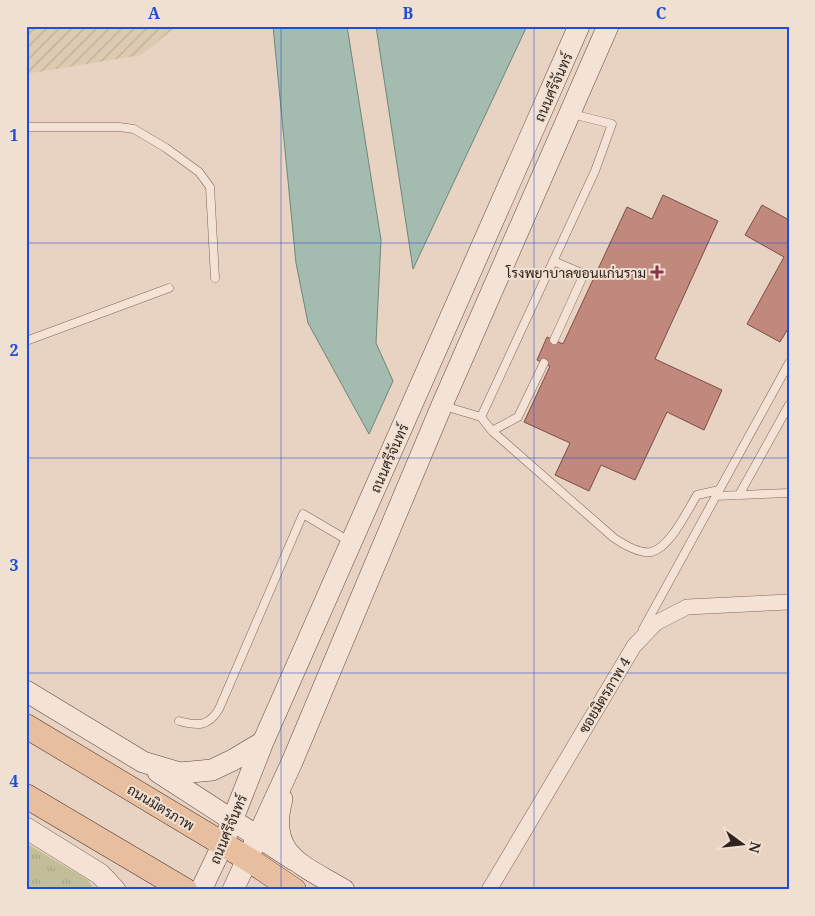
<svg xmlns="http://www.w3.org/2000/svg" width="815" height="916" viewBox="0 0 815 916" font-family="'Noto Serif',Sarabun,serif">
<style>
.farmland{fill:url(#farmland-furrows)}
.park{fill:url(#park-tufts)}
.water{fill:#a4bbaf;stroke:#6d877a}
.building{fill:#c1897d;stroke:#7b4d45}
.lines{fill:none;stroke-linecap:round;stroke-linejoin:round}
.service-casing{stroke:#7f665c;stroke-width:9}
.minor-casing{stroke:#7f665c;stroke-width:16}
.secondary-casing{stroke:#61483f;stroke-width:22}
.primary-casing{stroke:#4d3630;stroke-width:25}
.service{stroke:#f4e3d4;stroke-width:8}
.minor{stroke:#f4e3d4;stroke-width:15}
.secondary{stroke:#f4e3d4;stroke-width:21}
.primary{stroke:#e7bf9e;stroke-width:24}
.grid{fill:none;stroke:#1d4ed8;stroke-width:1;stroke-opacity:0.55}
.poi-dot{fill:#873348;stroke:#f0e0d1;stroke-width:2}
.labels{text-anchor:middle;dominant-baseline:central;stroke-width:4;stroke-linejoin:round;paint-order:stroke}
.street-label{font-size:14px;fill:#31231e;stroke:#f0e0d1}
.poi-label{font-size:14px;fill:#31231e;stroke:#f0e0d1;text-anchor:end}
.neatline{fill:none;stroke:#1d4ed8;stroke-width:2}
.grid-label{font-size:16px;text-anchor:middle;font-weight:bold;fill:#1d4ed8}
</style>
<defs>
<pattern id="farmland-furrows" width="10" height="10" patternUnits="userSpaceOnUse" patternTransform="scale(1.25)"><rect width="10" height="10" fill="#dccbb1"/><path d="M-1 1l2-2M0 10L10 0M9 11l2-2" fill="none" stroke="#bdae98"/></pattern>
<pattern id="park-tufts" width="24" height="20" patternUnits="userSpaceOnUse" patternTransform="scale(1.25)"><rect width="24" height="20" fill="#c4be98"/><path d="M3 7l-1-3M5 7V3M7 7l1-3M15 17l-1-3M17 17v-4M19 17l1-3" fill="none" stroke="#a9a383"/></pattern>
</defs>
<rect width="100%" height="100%" fill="#e8d3c2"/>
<path class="farmland" d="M26 26H177L141 55 26 74Z"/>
<path class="park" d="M26 843 88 880 95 890H26Z"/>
<path class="water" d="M273 26H347L381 240 376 343 393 381 369 434 308 323 296 263Z
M376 26H527L413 269Z"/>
<path class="building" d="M663 195 718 221 655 359 722 390 704 430 667 412 635 480 601 465 589 491 555 475 570 443 524 422 550 366 537 360 547 337 563 344 627 207 652 219Z
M762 205 789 220V327L780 342 747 324 784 257 745 235Z"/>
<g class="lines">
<g class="service-casing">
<path id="service" d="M26 127H119L134 129 166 148 199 172 210 187 215 278
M553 261 584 274 554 340
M26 341 169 288
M444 406 481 417 595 171 612 124 572 114
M481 417 492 431 614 538C623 544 639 554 651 552 670 548 687 511 697 495L719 490
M492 431 518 417 544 363
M739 495 789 405
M716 496 789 493
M643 629 789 363
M179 721C198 726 208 727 219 709L303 514 349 541"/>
</g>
<g class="minor-casing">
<path id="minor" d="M489 890 634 646 656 623 687 607 789 602"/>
</g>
<g class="secondary-casing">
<path id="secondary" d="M26 691 143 762 180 773 212 770 233 760 263 742
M158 772 294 860
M282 799C267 856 303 865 344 890
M26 828 100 874 115 890
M201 890 223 844 263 742 579 26
M233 890 292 762 442 405 608 26"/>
</g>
<g class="primary-casing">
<path id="primary" d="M26 726 248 859 294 890
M26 796 185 890"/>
</g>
<use href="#service" class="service"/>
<use href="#minor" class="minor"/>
<use href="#secondary" class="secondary"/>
<use href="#primary" class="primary"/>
</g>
<path class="grid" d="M281 26V890M534 26V890M26 243H789M26 458H789M26 673H789"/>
<path class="poi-dot" d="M654.5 264.5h5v5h5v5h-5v5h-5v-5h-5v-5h5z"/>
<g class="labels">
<g class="street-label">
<text transform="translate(553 87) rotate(-66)">ถนนศรีจันทร์</text>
<text transform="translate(389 458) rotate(-66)">ถนนศรีจันทร์</text>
<text transform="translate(604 695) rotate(-59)">ซอยมิตรภาพ 4</text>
<text transform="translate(161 807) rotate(31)">ถนนมิตรภาพ</text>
<text transform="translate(228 829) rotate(-67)">ถนนศรีจันทร์</text>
</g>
<g class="poi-label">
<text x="646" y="272">โรงพยาบาลขอนแก่นราม</text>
</g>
</g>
<rect width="815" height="916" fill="none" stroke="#f0e0d1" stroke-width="55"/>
<g transform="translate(742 844) rotate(105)" stroke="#f0e0d1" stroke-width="4" paint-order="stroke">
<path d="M0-4L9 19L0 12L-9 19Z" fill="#31231e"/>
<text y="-8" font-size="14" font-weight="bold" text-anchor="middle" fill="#31231e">N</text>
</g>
<rect x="28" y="28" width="760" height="860" class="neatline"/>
<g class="grid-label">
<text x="154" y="19">A</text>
<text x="408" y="19">B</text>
<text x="661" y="19">C</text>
<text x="14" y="141">1</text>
<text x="14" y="356">2</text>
<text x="14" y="571">3</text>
<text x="14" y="787">4</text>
</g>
</svg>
